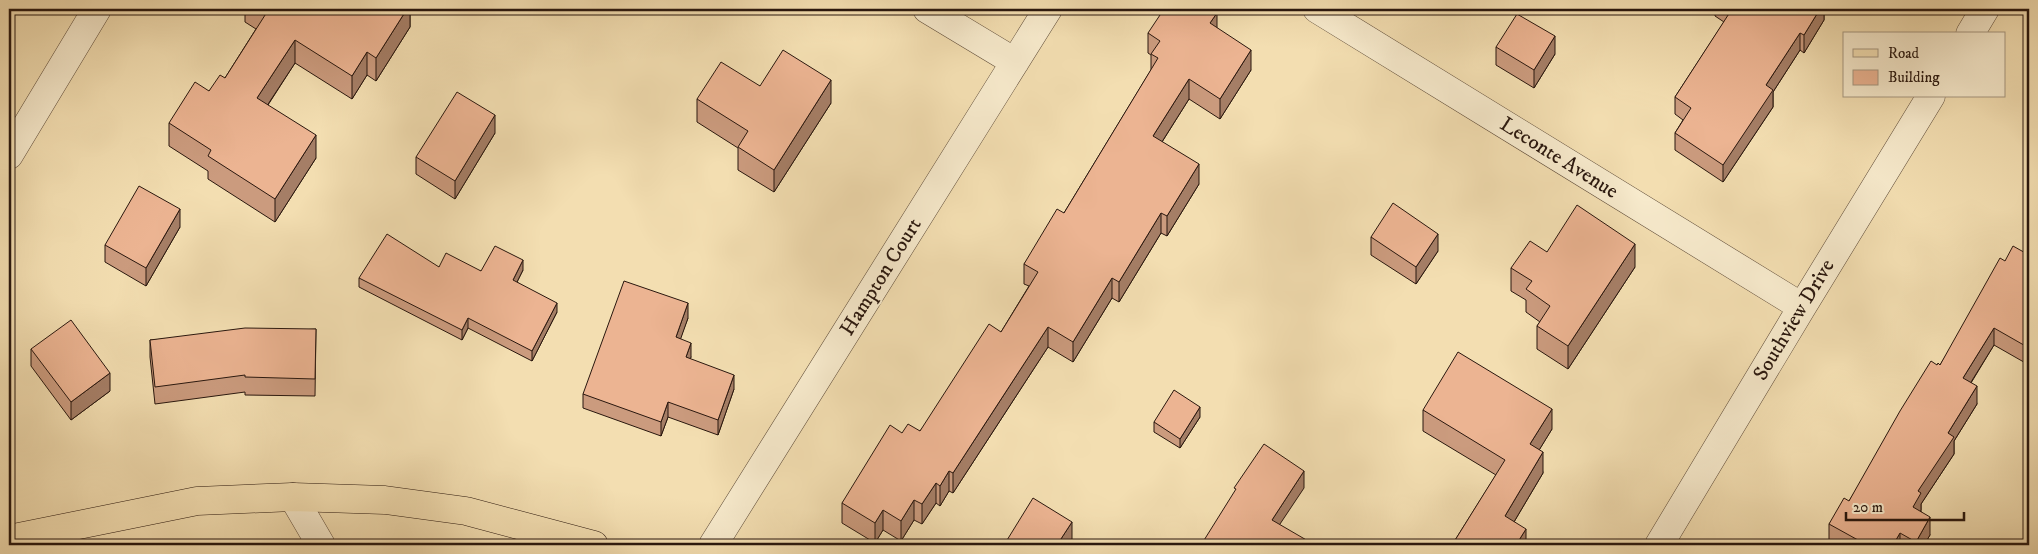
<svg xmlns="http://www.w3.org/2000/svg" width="2038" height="554" viewBox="0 0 2038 554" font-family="'IM FELL DW Pica',serif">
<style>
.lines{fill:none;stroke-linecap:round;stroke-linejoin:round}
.minor-casing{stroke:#5c4937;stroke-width:29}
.major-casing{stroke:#29170e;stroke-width:29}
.minor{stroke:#f7eacc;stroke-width:28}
.major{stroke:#f3deb1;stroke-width:28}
.wall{fill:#cb9b7e;stroke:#29170e}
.shaded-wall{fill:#a57e66;stroke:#29170e}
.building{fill:#ecb492;stroke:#29170e}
.labels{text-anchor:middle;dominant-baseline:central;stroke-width:4;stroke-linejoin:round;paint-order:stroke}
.street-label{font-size:21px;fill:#29170e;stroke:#f7eacc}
</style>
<rect width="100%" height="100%" fill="#f3deb1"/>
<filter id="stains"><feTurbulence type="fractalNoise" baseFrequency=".004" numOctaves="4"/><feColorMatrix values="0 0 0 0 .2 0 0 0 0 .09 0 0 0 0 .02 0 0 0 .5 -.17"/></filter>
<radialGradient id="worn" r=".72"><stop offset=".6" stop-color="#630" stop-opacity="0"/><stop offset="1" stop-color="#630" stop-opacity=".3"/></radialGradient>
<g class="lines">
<g class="minor-casing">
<path id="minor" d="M927 9 1015 62
M1317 9 1802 307
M1970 34 1985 9
M9 155 97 9
M293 497 321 545
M713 545 1048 9
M1659 545 1802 307 1931 96"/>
</g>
<g class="major-casing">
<path id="major" d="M9 539 197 501 293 497 385 500 466 511 594 545"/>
</g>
<use href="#minor" class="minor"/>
<use href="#major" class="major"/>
</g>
<path class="wall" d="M245 9H410V27L376 81 367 75 352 99 295 63 268 105 316 158 275 222 208 179V171L169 146V123L225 78 256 29 245 22Z
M1715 9H1824V20L1804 53 1800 50 1773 92V107L1723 182 1675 150V133L1683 120 1675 114V97L1724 22 1715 16Z
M1217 28 1251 70 1220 119 1189 99 1162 142 1199 184 1167 236 1161 233 1119 302 1112 298 1073 362 1048 347 953 493 949 491 940 506 936 503 922 524 914 520 901 541 883 530 875 543 842 523V503L902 433 920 431 1001 332 1029 286 1024 284V264L1064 213 1151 70V55L1148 53V33Z
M1496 47 1555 54 1534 88 1496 65Z
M760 86 831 103 774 192 738 170V148L697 122V99Z
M495 133 455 199 416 174V157Z
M180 227 146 286 105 262V245Z
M1371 237 1438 251 1416 284 1371 255Z
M1547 252 1635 267 1568 369 1537 349V326L1540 322 1526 312V300L1511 291V268Z
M2029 255V365L1994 345 1971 383 1977 404 1954 441V454L1921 504V511L1930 535 1924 545H1836L1829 541V524L1849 501 1937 365H1940L2005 261Z
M439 267 481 271 523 270 517 282 557 312 532 361 468 328 462 340 359 287V278Z
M688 318 680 339 691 357 690 359 734 389 718 435 668 417 661 436 583 408V394Z
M316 329 315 396 245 395V392L155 404 150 357V340Z
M31 349 110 391 71 420 31 366Z
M1423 410 1552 429 1539 450 1543 473 1514 522 1526 545H1452L1496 475 1423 431Z
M1200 417 1180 448 1154 432V422Z"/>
<path class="shaded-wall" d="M407 9H410V27L376 81V58Z
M1820 9H1824V20L1804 53V35Z
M1217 13V33L1210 23Z
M1800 33V50L1773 92V107L1723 182V165L1766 85Z
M1555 36V54L1534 88V70Z
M295 40V63L257 121V98Z
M1251 50V70L1220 119V99Z
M367 52V75L352 99V76Z
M1189 79V99L1153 156V136Z
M831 80V103L774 192V170Z
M495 115V133L455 199V181Z
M316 135V158L275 222V199Z
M1199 164V184L1167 236V216Z
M180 209V227L146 286V268Z
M1161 213V233L1119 302V282Z
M1438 234V251L1416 284V267Z
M1635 244V267L1568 369V346Z
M523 260V270L513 290V280Z
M1112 278V298L1073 362V342Z
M557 303V312L532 361V351Z
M688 303V318L676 352V337Z
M468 318V328L462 340V330Z
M1048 327V347L953 493V473Z
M1994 328V345L1963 395V378Z
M691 343V357L686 372V357Z
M110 373V391L71 420V402Z
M734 375V389L718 435V420Z
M1977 386V404L1954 441V454L1921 504V510L1913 524V507L1918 491 1948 433Z
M668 402V417L661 436V422Z
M1200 407V417L1180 448V439Z
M1552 409V429L1530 465V444Z
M1543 452V473L1505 537V516Z
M949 471V491L940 506V486Z
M1304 471V488L1272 536V520Z
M936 483V503L922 524V504Z
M914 500V520L901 541V521Z
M883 510V530L875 543V523Z
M1930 517V535L1924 545H1916V542Z
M1072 522V540L1068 545H1057Z
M1526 529V545H1516Z
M1900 533V545H1893Z"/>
<path class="building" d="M261 9H407L376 58 367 52 352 76 295 40 257 98 316 135 275 199 208 156 211 150 169 123 195 82 209 91 220 75 225 78 267 12Z
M1164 9H1211L1217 13 1210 23 1251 50 1220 99 1189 79 1153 136 1199 164 1167 216 1161 213 1119 282 1112 278 1073 342 1048 327 953 473 949 471 940 486 936 483 922 504 914 500 901 521 883 510 875 523 842 503 890 425 902 433 908 424 920 431 989 324 1001 332 1038 272 1024 264 1057 209 1064 213 1158 58 1151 54 1160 41 1148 33Z
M1731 9H1820L1804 35 1800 33 1766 85 1773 90 1723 165 1675 133 1691 108 1675 97 1732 9Z
M1517 14 1555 36 1534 70 1496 47Z
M783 50 831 80 774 170 738 147 748 131 697 99 721 62 760 86Z
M457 92 495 115 455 181 416 157Z
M139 186 180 209 146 268 105 245Z
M1393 203 1438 234 1416 267 1371 237Z
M1577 205 1635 244 1568 346 1537 326 1550 306 1526 289 1532 281 1511 268 1530 241 1547 252Z
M387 234 439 267 446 253 481 271 495 246 523 260 513 280 557 303 532 351 468 318 462 330 359 278Z
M2013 246 2029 255V348L1994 328 1963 378 1977 386 1948 433 1954 437 1918 491 1921 493 1913 507 1930 517 1916 542 1900 533 1893 545H1867L1829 524 1844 498 1849 501 1900 411 1931 361 1937 365 1938 363 1940 365 2000 258 2005 261Z
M624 281 688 303 676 337 691 343 686 357 734 375 718 420 668 402 661 422 583 394Z
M71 320 110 373 71 402 31 349Z
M245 328 316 329 315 379 245 377V375L155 387 150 340Z
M1458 352 1552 409 1530 444 1543 452 1505 516 1526 529 1516 545H1452L1505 460 1423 410Z
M1174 390 1200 407 1180 439 1154 422Z
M1264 444 1304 471 1272 520 1315 545H1201L1236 489 1234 488Z
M1033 498 1072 522 1057 545H1004Z"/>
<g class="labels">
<g class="street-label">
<text transform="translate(1559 158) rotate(32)">Leconte Avenue</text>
<text transform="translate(881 277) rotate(-58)">Hampton Court</text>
<text transform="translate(1794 320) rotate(-59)">Southview Drive</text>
</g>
</g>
<rect width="2038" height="554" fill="none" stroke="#f3deb1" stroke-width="30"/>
<rect x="10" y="10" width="2018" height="534" fill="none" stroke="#29170e" stroke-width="2.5"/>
<rect x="15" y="15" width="2008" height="524" fill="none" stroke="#29170e"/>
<rect x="1843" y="32" width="162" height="65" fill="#f7eacc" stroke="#a59680"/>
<rect x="1853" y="49" width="25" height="8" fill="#f3deb1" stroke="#a59680"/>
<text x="1888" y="58" font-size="15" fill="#29170e">Road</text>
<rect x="1853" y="70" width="25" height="15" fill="#ecb492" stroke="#a59680"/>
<text x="1888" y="82" font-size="15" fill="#29170e">Building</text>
<path d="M1846 512v8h118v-8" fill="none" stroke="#29170e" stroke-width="2.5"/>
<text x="1853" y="512" font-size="15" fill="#29170e" stroke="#f7eacc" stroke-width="4" paint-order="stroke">20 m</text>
<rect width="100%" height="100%" filter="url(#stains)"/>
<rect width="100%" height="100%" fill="url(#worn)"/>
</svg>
